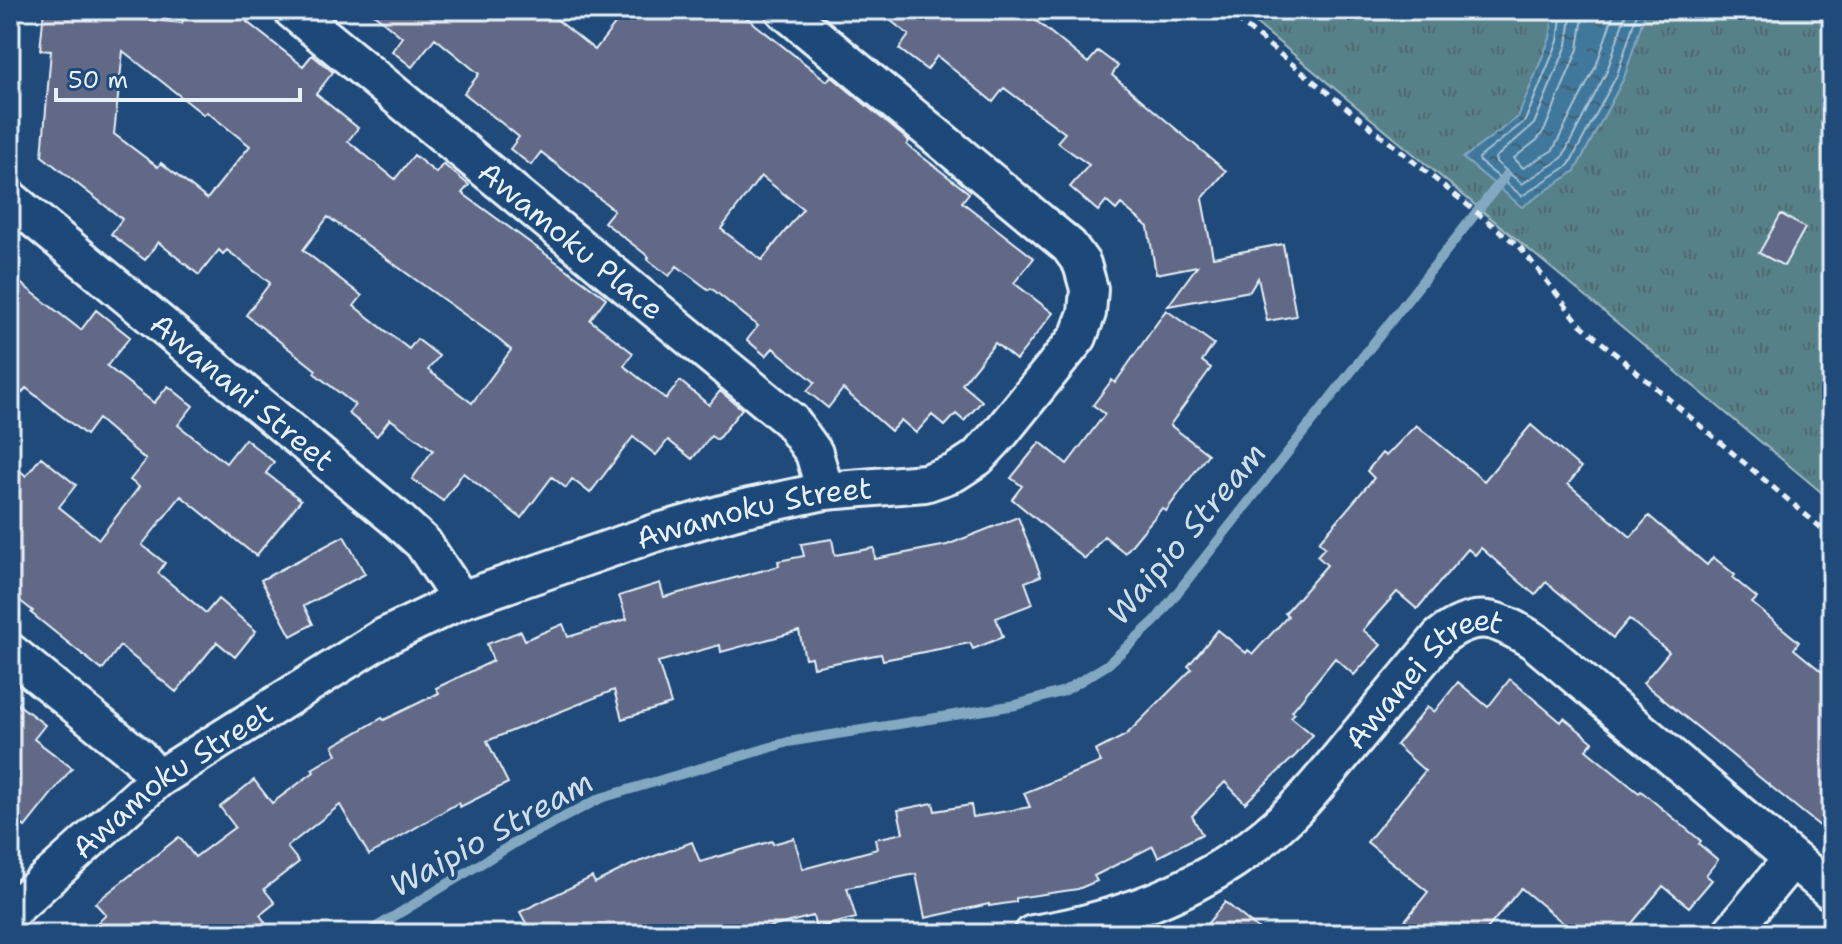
<svg xmlns="http://www.w3.org/2000/svg" width="1842" height="944" viewBox="0 0 1842 944" font-family="'Shantell Sans',sans-serif">
<style>
.grass{fill:url(#grass-tufts);stroke:#9fb9c0;stroke-width:2}
.water{fill:url(#water-ripples);stroke:#83a8c1;stroke-width:2}
.lines{fill:none;stroke-linecap:round;stroke-linejoin:round}
.shore{stroke:#a5c1d3;stroke-width:2}
.stream{stroke:#83a8c1;stroke-width:10}
.building{fill:#626987;stroke:#e8f1f8;stroke-width:2;fill-rule:evenodd}
.street-casing{stroke:#e8f1f8;stroke-width:42}
.path{stroke:#e8f1f8;stroke-width:5;stroke-dasharray:8 6;stroke-linecap:butt}
.street{stroke:#1f4a7a;stroke-width:36}
.labels{text-anchor:middle;dominant-baseline:central;stroke-width:7;stroke-linejoin:round;paint-order:stroke}
.street-label{font-size:30px;fill:#e8f1f8;stroke:#1f4a7a}
.water-label{font-size:32px;font-style:italic;fill:#cfdfea;stroke:#1f4a7a}
</style>
<defs>
<pattern id="grass-tufts" width="24" height="20" patternUnits="userSpaceOnUse" patternTransform="scale(2)"><rect width="24" height="20" fill="#568189"/><path d="M3 7l-1-3M5 7V3M7 7l1-3M15 17l-1-3M17 17v-4M19 17l1-3" fill="none" stroke="#4f676d"/></pattern>
<pattern id="water-ripples" width="26" height="14" patternUnits="userSpaceOnUse" patternTransform="scale(2)"><rect width="26" height="14" fill="#40789c"/><path d="M2 4q2-2 4 0t4 0M15 11q2-2 4 0t4 0" fill="none" stroke="#436073"/></pattern>
</defs>
<rect width="100%" height="100%" fill="#1f4a7a"/>
<filter id="ink" filterUnits="userSpaceOnUse"><feTurbulence type="fractalNoise" baseFrequency=".0125" numOctaves="2"/><feDisplacementMap in="SourceGraphic" scale="16" xChannelSelector="R" yChannelSelector="G"/><feConvolveMatrix kernelMatrix="1 2 1 2 8 2 1 2 1" color-interpolation-filters="sRGB"/></filter>
<g filter="url(#ink)">
<path class="grass" d="M1240 10H1832V501Z"/>
<path class="water" d="M1554 10H1646L1624 78 1575 171 1522 207 1463 158 1518 117 1550 38Z"/>
<g class="lines">
<path class="shore" d="M1562 10 1558 41 1525 121 1479 158 1480 162 1522 196 1569 165 1617 75 1638 10
M1572 10 1567 45 1534 124 1495 158 1496 162 1522 184 1562 158 1607 71 1627 10
M1584 10 1578 49 1545 129 1537 140 1514 158 1523 168 1553 150 1596 66 1615 10"/>
<path class="stream" d="M365 934 518 841 601 798 788 742 1016 705 1064 691 1107 665 1155 621 1505 176"/>
</g>
<path class="building" d="M44 10H130L129 18 182 23 186 10H256L247 22 303 66 312 55 333 72 316 94 358 128 348 141 395 179 414 155 436 173 443 164 469 185 462 193 606 298 590 320 633 353 624 366 666 399 680 381 709 405 720 391 742 409 717 440 711 436 692 459 668 440 656 455 633 437 590 493 572 479 566 488 552 477 521 518 463 473 443 501 412 479 433 450 390 419 377 436 348 413 355 405 314 373 316 370 246 315 270 283 227 250 223 254 219 250 199 275 158 242 145 260 111 234 122 219 42 156 51 51 40 50ZM123 51 204 115 207 112 250 146 207 199 161 163 158 167 114 134ZM328 217 493 335 511 350 472 403 428 370 439 356 417 339 409 349 354 306 362 296 303 250Z
M369 10H545L595 50 626 10H737L827 81 831 76 909 141 907 145 969 193 962 202 1034 258 1014 283 1053 313 1016 360 995 343 962 384 982 401 964 421 956 414 945 426 932 415 916 433 901 420 891 431 843 389 828 408 807 391 815 382 773 348 766 356 747 340 758 326 711 288 709 290 677 266 669 276 647 259 649 257 604 222 614 210 541 152 531 165 510 149 519 137 464 93 479 74 435 38 412 67 392 51 402 37ZM761 176 803 209 762 260 721 229Z
M877 10H1023L1088 63 1098 51 1118 66 1112 75 1226 171 1202 199 1213 257 1283 244 1296 316 1267 321 1258 278 1250 291 1168 306 1197 266 1156 274 1148 227 1121 204 1116 210 1106 201 1098 211 1070 187 1089 165 1057 142 1065 133 1004 88 993 102 937 56 927 70 899 49 909 35Z
M1781 214 1805 228 1784 266 1759 253Z
M10 275 81 330 96 310 130 337 107 366 154 403 168 386 193 406 178 425 226 463 245 439 274 462 266 473 301 500 256 556 181 496 142 545 165 563 158 573 206 613 218 599 256 631 235 657 217 642 176 692 120 646 102 670 31 613 33 611 10 593V462L26 476 41 457 76 485 59 507 99 539 139 487 130 480 146 460 98 419 86 435 26 388 10 407Z
M1166 310 1214 344 1202 361 1211 368 1170 425 1208 454 1166 511 1162 508 1125 553 1104 536 1085 559 1012 499 1022 486 1011 478 1040 442 1067 464 1105 414 1093 405 1112 380 1115 383Z
M1416 425 1484 481 1531 425 1581 468 1568 484 1631 537 1649 516 1707 565 1713 557 1735 575 1733 578 1757 598 1752 603 1799 642 1794 649 1832 680V836L1643 683 1669 652 1629 619 1613 638 1546 582 1535 595 1481 548 1475 555 1468 549 1417 609 1397 592 1363 630 1381 645 1354 675 1335 658 1292 711 1295 713 1291 717 1313 735 1296 755 1245 803 1225 782 1192 816 1202 834 1158 857 1153 846 1094 876 1097 881 1078 889 1016 898V902L989 906V904L925 918 916 874 847 888 856 918 816 928 813 916 759 930 760 934H532L520 912 592 877 595 883 631 865 692 842 700 862 772 841 773 844 794 838 803 869 877 849 875 839 903 833 898 810 933 803 935 811 971 805 973 817 1030 807 1024 793 1101 762 1095 751 1126 735 1192 669 1188 666 1218 630 1246 653 1248 650 1253 654 1288 616 1285 613 1327 565 1317 556 1325 547 1319 542 1374 478 1367 471 1382 453 1386 456Z
M1018 517 1041 576 1025 582 1033 604 996 618 1003 637 973 649 970 643 883 660 881 654 813 667 811 657 805 658 799 631 721 652 720 645 658 662 671 704 622 719 614 690 487 741 508 783 460 807 458 803 369 855 340 805 287 847 299 862 264 889 275 903 260 915 265 922 248 934H85L106 915 95 903 179 837 195 857 235 827 220 807 254 780 272 803 314 772 312 769 337 754 333 746 382 718 384 720 439 693 436 688 493 661 487 644 521 631 525 640 563 624 568 637 627 619 619 596 660 583 664 597 779 566 778 561 804 556 801 544 832 539 835 555 874 548 875 559 947 545Z
M344 536 365 574 304 606 313 624 291 636 261 580Z
M1510 679 1561 722 1564 718 1593 742 1586 750 1639 793 1641 791 1701 841 1699 844 1718 860 1706 875 1712 880 1689 907 1663 886 1623 934H1551L1562 922 1521 888 1483 934H1394L1428 892 1367 842 1425 771 1396 745 1427 707 1434 712 1458 682 1488 707Z
M10 698 45 725 34 739 72 768 25 827 10 815Z
M1225 902 1264 934H1199Z"/>
<g class="lines">
<g class="street-casing">
<g id="street">
<path id="s1" d="M292 10 791 421 814 453 825 491"/>
<path id="s2" d="M10 199 399 521 423 543 461 600"/>
<path d="M10 652 138 756 158 779"/>
<path id="s3" d="M10 912 158 779 382 638 461 600 655 533 740 509 825 491 925 483 954 473 977 458 1002 431 1078 337 1087 313 1089 289 1082 264 1069 246 784 10"/>
<path id="s4" d="M1033 934C1122 920 1208 887 1276 827 1302 804 1324 777 1346 750 1377 712 1409 675 1440 637 1477 609 1497 618 1534 641L1832 892"/>
<path d="M1730 934 1791 860"/>
</g>
</g>
<path class="path" d="M1225 10 1521 248 1580 324 1832 537"/>
<use href="#street" class="street"/>
</g>
</g>
<g class="labels">
<g class="street-label">
<text stroke="none"><textPath href="#s1" startOffset="362">Awamoku Place</textPath></text>
<text stroke="none"><textPath href="#s2" startOffset="302">Awanani Street</textPath></text>
<text stroke="none"><textPath href="#s3" startOffset="858">Awamoku Street</textPath></text>
<text stroke="none"><textPath href="#s4" startOffset="484">Awanei Street</textPath></text>
<text stroke="none"><textPath href="#s3" startOffset="210">Awamoku Street</textPath></text>
</g>
<g class="water-label">
<text transform="translate(1186 533) rotate(-50)">Waipio Stream</text>
<text transform="translate(491 833) rotate(-29)">Waipio Stream</text>
</g>
</g>
<rect width="1842" height="944" fill="none" stroke="#1f4a7a" stroke-width="40"/>
<rect x="20" y="20" width="1802" height="904" fill="none" stroke="#e8f1f8" stroke-width="3" filter="url(#ink)"/>
<path d="M56 88v12h244v-12" fill="none" stroke="#e8f1f8" stroke-width="4"/>
<text x="68" y="88" font-size="24" fill="#e8f1f8" stroke="#1f4a7a" stroke-width="6" paint-order="stroke">50 m</text>
</svg>
